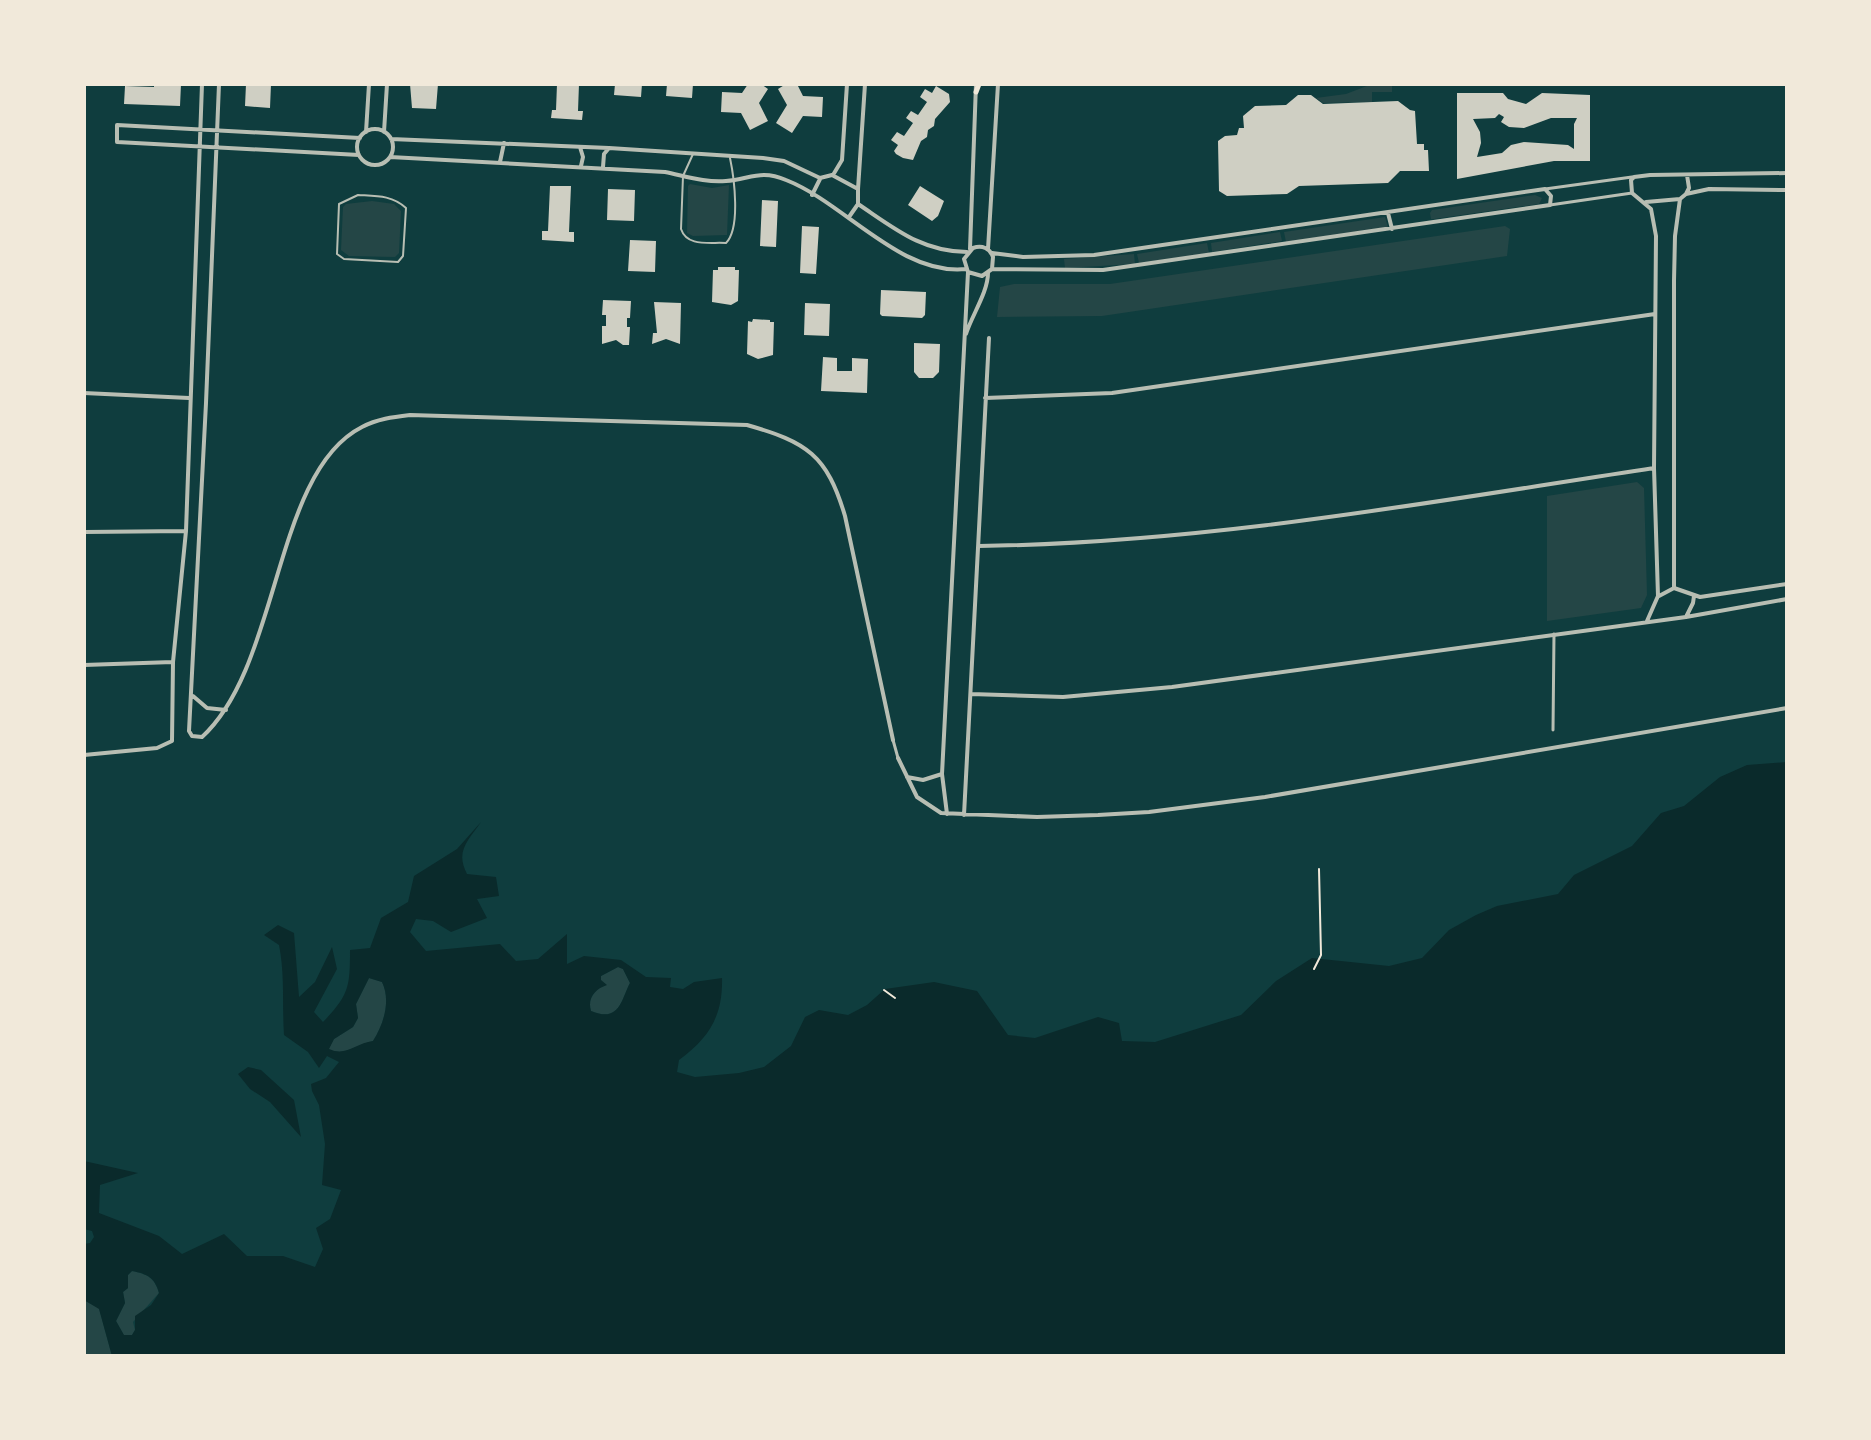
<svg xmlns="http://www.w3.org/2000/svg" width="1871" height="1440" viewBox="0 0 1871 1440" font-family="Commissioner,sans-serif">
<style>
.green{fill:#244646}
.water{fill:#0a2a2b;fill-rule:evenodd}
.building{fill:#cfcfc3;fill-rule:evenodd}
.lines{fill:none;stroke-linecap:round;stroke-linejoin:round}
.path{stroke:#f1e9da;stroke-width:2}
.service{stroke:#b8beb3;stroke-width:2}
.pedestrian{stroke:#b8beb3;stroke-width:3}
.minor{stroke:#b8beb3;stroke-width:4}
.secondary{stroke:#f1e9da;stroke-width:5}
</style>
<rect width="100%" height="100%" fill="#0f3d3e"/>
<path class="green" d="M1372 84H1392V92H1372V102L1323 103 1316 98 1346 94Z
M690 184 712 188 729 185 727 235 693 236 687 233 688 186Z
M1535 195 1542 198 1539 204 1434 219H1431L1430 213 1432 210Z
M372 201 394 204 401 211 399 253 395 257 349 256 341 250 343 207 346 204Z
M1385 217 1388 227 1286 242 1284 232Z
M1505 226 1510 229 1507 256 1102 316 997 317 1000 287 1014 284H1110Z
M1280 232 1282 241 1212 252 1211 243Z
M1207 243 1209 253 1139 263 1137 254Z
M1134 254 1135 264 1065 268 1064 259Z
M1637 482 1644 488 1647 595 1641 608 1547 621V496Z
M618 967 623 969 630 983C621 1000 620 1023 591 1011 588 1001 592 993 601 987V976Z
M369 978 382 982C391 1000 384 1024 373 1041 356 1044 346 1058 328 1049L334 1039 353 1027 358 1018 356 1004Z
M132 1271C147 1274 155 1278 159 1293L133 1322 135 1330 132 1335 124 1336 116 1321 125 1303 123 1292 128 1288V1275Z
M84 1300 99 1308 112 1356H84Z"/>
<path class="water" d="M1787 762V1356H112L99 1309 84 1300V1244L90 1243 94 1237 92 1231 84 1229V1161L138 1173 100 1185 99 1213 159 1236 182 1254 224 1234 247 1256H283L315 1267 323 1249 316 1228 330 1219 341 1190 322 1185 325 1144 319 1105 312 1091 311 1084 326 1078 339 1062 327 1056 319 1068 308 1052 284 1035C282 1004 285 975 279 945L264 935 278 925 294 933 299 997 315 982 332 947 337 969 314 1012 323 1022C349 995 350 987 350 950L370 948 381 918 408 902 414 876 457 849 481 822C468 841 455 851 467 874L496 877 499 896 477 899 487 918 451 932 433 921 416 919 410 932 426 951 500 944 516 961 538 959 567 934V964L584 956 621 960 646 977 671 978 670 987 683 989 694 982 722 978C723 1016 709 1038 679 1060L677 1072 695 1077 739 1073 764 1067 791 1046 805 1017 819 1010 848 1015 867 1005 885 989 934 982 977 991 1008 1035 1035 1038 1098 1017 1119 1023 1122 1041 1155 1042 1241 1015 1276 981 1312 958 1389 966 1422 958 1449 930 1476 915 1497 906 1558 894 1574 875 1632 846 1661 813 1684 806 1720 777 1747 765ZM618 967 623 969 630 983C621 1000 620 1023 591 1011 587 998 595 989 607 985L601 980V976ZM369 978 382 982C391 1000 384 1024 373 1041 356 1043 346 1057 329 1049L334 1039 353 1027 358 1018 356 1004ZM132 1271C148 1274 155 1278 159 1293L151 1305 135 1316V1330L132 1335H124L116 1321 125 1303 123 1292 128 1288V1275Z
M248 1067 261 1070 294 1100 301 1137 270 1102 250 1089 238 1074Z"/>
<path class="building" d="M154 84H181L180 106 124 104 125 86 154 87Z
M246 84H271L270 108 245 106Z
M410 84H438L436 109 412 108Z
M557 84H579L578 111H583L582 120 551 118 552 110H556Z
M615 84H642L641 97 614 95Z
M667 84H693L692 98 666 96Z
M748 84H761L768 89 759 103 768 121 750 130 741 113 721 112 722 92 742 93Z
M786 84H797L803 96 823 97 822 117 803 116 792 133 776 123 787 105 778 89Z
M936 86 949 94 950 102 935 119 934 126 928 130 927 137 921 141 913 160 903 158 896 154 894 151 898 145 891 140 897 132 904 136 913 123 906 118 911 111 918 115 927 102 920 97 925 89 932 93Z
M1457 93H1503L1508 99 1526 104 1542 93 1590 95V161H1554L1457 179ZM1499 114 1504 117 1501 122 1509 127 1524 128 1551 118H1577L1574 124V149L1568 145 1524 142 1511 145 1502 153 1477 157 1481 143 1480 132 1473 119 1495 118Z
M1298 95H1311L1323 104 1398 101 1410 110 1415 111 1417 144H1424V150H1428L1429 171H1400L1388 183 1299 186 1287 194 1227 196 1219 191 1218 141 1225 136 1237 135 1239 128H1244L1243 116 1255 106 1286 105Z
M550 186H571L569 232H574V242L542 240V231H548Z
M920 186 944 201 938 216 932 221 908 205Z
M608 189 635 190 634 221 607 220Z
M762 200 778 201 776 247 760 246Z
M802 226 819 227 816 274 800 273Z
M630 240 656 241 655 272 628 271Z
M718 267H735V270H739L738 301 731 305 712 302 713 270H718Z
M881 290 926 292 925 315 922 318 882 316 880 314Z
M603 300 631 301 630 318H627V327H630L629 345H623L616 340 602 344V326H606V315H602Z
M654 302 681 303 680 344 666 339 652 344 653 333H657Z
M805 303 830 304 829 336 804 335Z
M753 319 770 320V322H774L773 355 758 359 747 354 748 321 752 322Z
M914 343 940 344 939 372 933 378H919L914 372Z
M823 357 837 358V371H852V358L868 359 867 393 821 391Z"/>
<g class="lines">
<path class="path" d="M1314 969 1321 955 1319 869
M884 990 895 998"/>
<path class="service" d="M693 154 683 176 681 229C687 247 709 242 726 243 741 228 734 177 730 158
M358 195C376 196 392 195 406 208L403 256 398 262 344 259 337 254 339 204Z"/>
<path class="pedestrian" d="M1545 189 1632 177
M1550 205 1632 193
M1553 730 1554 634
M893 740 898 758"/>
<path class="minor" d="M219 84 206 403 189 731 192 736 202 737C281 665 273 472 362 427 377 419 393 417 410 415L747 425C807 442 827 455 845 516L893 740
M357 147a18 18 0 1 1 36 0a18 18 0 1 1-36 0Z
M366 132 369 84
M384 132 387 84
M391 139 609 148 763 158 784 161 820 178 832 175 858 189V204
M580 147 583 157 581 166
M359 155 117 142V125L360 138
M390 157 665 172C685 176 706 183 726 181 750 179 761 169 786 180 845 203 900 276 966 269
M500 162 504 143
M603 167 604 154 609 148
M833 175 842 160 847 84
M858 189 865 84
M1686 194 1689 188 1687 175
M812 195 820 179
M1646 202 1680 199 1686 194 1709 189 1787 190
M858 204C894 228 922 252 967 252
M1388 213 1392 229
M849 217 858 204
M970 249 976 84
M988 249 998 84
M992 253 1023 257 1094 255 1545 189 1551 196 1550 205 1103 270 992 269
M966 334C972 315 988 292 988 273
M84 393 189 398
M985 398 1112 393 1655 314
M84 532 186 531
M979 546C1206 543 1430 502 1654 468
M1674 588V281L1675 236 1680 199
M1659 596 1674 588 1700 597 1787 584
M1686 617 1693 603 1694 596
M1647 621 1658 596 1654 468 1656 236 1651 209 1632 193 1631 180 1634 177 1650 175 1787 173
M84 665 173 662
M971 694 1063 697 1172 687 1686 617 1787 599
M193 696 207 708 226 710
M84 755 157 748 172 741 173 662 186 531 202 84
M898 758 917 797 941 813 1037 817 1098 815 1149 812 1265 797 1787 708
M907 777 923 780 942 774
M947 814 942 774 968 272 964 259 973 248C982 245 990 248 993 257L992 269 982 276 968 272
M964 815 989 338"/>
<path class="secondary" d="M976 92 979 84"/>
</g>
<rect width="1871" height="1440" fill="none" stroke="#f1e9da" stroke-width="172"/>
</svg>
